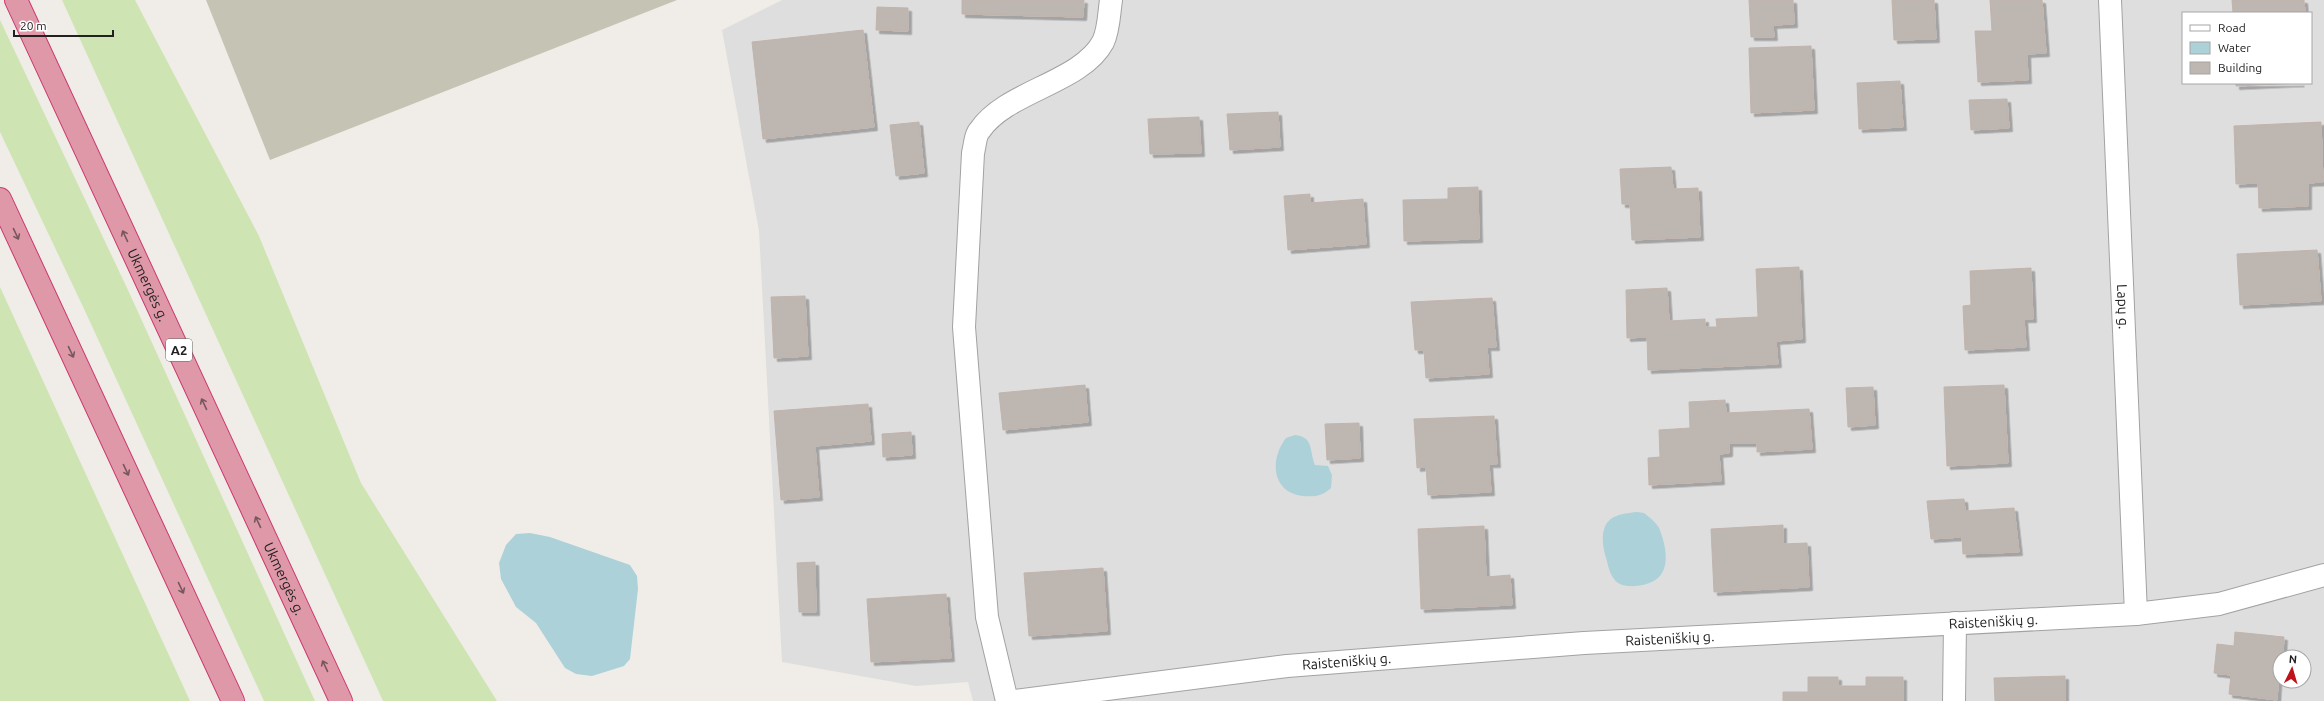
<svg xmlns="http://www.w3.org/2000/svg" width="2324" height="701" viewBox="0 0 2324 701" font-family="Ubuntu,sans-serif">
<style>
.residential{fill:#dfdede;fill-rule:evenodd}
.construction{fill:#c4c3b4}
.grass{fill:#cee5b3}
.water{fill:#add1d9}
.building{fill:#bdb6b1;stroke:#c1b4ac;filter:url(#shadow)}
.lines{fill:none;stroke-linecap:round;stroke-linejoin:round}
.minor-casing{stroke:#a2a2a2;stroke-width:24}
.highway-casing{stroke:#cb3870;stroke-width:24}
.minor{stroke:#fff;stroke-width:22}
.highway{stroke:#df98a8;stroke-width:22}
.oneway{stroke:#76575e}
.labels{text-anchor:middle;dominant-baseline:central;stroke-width:3;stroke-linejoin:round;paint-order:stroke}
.shield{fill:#fff;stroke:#646464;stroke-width:1}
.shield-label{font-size:13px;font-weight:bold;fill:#212121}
.street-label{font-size:14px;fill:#212121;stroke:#fff}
</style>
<defs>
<filter id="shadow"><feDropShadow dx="3.5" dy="3.5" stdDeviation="0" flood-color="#0004"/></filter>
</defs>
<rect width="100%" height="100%" fill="#f0ede8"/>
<path class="residential" d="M782 0H2324V701H973L968 682 916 686 782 662 759 231 722 30ZM2183 13H2311V83H2183ZM2280 657H2304V681H2280Z"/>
<path class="construction" d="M206 0H677L270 160Z"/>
<path class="grass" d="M62 0H135L259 236 361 483 497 701H383Z
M0 20 128 290 315 701H264L85 311 0 132Z
M0 287 190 701H0Z"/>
<path class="water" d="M1295 435C1314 437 1309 450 1315 465L1328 466 1332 475 1331 488C1322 496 1316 497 1303 496 1272 493 1269 460 1286 438Z
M1637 512 1644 513C1649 517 1656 522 1659 528 1665 542 1671 566 1658 578 1649 586 1628 589 1618 583 1612 579 1608 568 1607 561 1604 553 1602 542 1603 534 1606 515 1620 514 1637 512Z
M530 533 550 537 630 565 637 576 638 589 630 659 624 666 592 676 576 674 565 668 536 623 516 607 501 579 499 563 506 545 516 534Z"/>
<path class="building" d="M962 0H1084L1083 17 962 14Z
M1749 0H1793L1794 24 1773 25 1774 37H1751Z
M1892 0H1934L1936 39 1894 40Z
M1990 0H2042L2046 53 2027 54 2028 80 1978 82 1975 31H1992Z
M2232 0H2304L2305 13H2233Z
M877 7 908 8V31L876 30Z
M863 30 874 127 763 139 752 42Z
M1811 46 1814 110 1751 113 1749 48Z
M1900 81 1903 127 1859 129 1857 83Z
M2236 83H2301L2236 86Z
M2007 99 2009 128 1971 130 1969 100Z
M1278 112 1280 147 1230 150 1227 114Z
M1199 117 1201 153 1150 154 1148 119Z
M919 122 924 173 896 176 890 125Z
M2321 122 2323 182 2308 183V206L2259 208 2258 183 2236 184 2234 126Z
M1671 167 1673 189 1698 188 1700 237 1632 240 1630 204H1622L1620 169Z
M1478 187 1479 239 1404 241 1403 200 1448 199V188Z
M1310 194V203L1363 199 1366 244 1288 250 1284 196Z
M2317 250 2321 301 2240 305 2237 254Z
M1799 267 1802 339 1776 341 1778 364 1648 370 1647 337 1627 338 1626 290 1667 288 1669 321 1705 319V327H1717L1716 319 1758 317 1756 269Z
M2031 268 2033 319H2024L2026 347 1965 350 1963 306 1971 305 1970 271Z
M805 296 808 356 774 358 771 297Z
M1492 298 1496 347H1487L1489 374 1426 378 1424 350H1415L1411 302Z
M1085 385 1088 422 1003 430 999 393Z
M2004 385 2008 463 1947 466 1944 387Z
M1873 387 1875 425 1848 427 1846 388Z
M1725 400 1726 413 1809 409 1812 449 1757 452V443H1729V453L1719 454 1721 481 1649 485 1648 458 1660 457 1659 430 1690 428 1689 402Z
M868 404 871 441 815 446 819 497 781 500 774 411Z
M1494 416 1497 464H1489L1491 492 1428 495 1426 467 1417 468 1414 419Z
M1359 423 1360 458 1327 460 1325 424Z
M911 432 912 455 883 457 882 434Z
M1964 499 1965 511 2014 508 2019 552 1963 554 1962 537 1931 539 1927 501Z
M1783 525V544L1807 543 1809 587 1714 592 1711 529Z
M1484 526 1486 577 1510 575 1512 605 1421 609 1418 529Z
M815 562 816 612H799L797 563Z
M1103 568 1107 631 1029 636 1024 573Z
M946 594 951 658 871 662 867 599Z
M2235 632 2284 637 2283 654 2288 655V657H2280L2277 700 2229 694 2231 675 2214 673 2217 644 2234 646Z
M2065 676V701H1995L1994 678Z
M1808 677H1838V686H1866V677H1903V701H1783V692H1808Z"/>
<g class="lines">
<g class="minor-casing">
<g id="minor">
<path id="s1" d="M2110 0 2136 614"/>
<path d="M1007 701 987 617 964 327 973 153C975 146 975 135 980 130 1006 91 1081 83 1103 42 1109 30 1109 13 1111 0"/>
<path id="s2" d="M1014 701 1287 666 1584 643 2136 614 2219 604 2324 575"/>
<path d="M1954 701 1955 623"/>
</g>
</g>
<g class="highway-casing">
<g id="highway">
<path id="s3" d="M16 0 341 701"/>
<path d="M0 199 233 701"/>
</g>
</g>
<use href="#minor" class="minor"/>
<use href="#highway" class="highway"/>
</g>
<defs><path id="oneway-shaft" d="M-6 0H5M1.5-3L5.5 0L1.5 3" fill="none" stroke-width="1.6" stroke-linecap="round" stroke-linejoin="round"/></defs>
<g class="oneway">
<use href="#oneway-shaft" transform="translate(16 234) rotate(65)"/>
<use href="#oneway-shaft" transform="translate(125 236) rotate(-115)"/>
<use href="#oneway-shaft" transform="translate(71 352) rotate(65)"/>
<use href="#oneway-shaft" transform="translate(204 404) rotate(-115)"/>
<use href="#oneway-shaft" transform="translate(126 470) rotate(65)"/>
<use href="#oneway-shaft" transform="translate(258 522) rotate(-115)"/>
<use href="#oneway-shaft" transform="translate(181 588) rotate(65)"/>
<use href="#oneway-shaft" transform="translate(325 666) rotate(-115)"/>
</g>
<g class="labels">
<rect class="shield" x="166" y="339" width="26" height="22" rx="3"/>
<g class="shield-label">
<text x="179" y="350">A2</text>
</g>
<g class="street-label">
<text stroke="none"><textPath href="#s3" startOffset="314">Ukmergės g.</textPath></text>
<text stroke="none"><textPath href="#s1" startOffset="307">Lapų g.</textPath></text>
<text stroke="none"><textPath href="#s3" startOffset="638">Ukmergės g.</textPath></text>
<text stroke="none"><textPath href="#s2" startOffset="983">Raisteniškių g.</textPath></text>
<text stroke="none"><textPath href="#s2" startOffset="659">Raisteniškių g.</textPath></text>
<text stroke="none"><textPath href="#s2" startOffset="335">Raisteniškių g.</textPath></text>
</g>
</g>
<rect x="2182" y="12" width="130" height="72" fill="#ffffff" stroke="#a6a6a6"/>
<rect x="2190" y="25" width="20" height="6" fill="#ffffff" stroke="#a6a6a6"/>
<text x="2218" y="32" font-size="12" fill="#212121">Road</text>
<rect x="2190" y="42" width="20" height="12" fill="#add1d9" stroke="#a6a6a6"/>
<text x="2218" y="52" font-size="12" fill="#212121">Water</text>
<rect x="2190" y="62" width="20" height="12" fill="#bdb6b1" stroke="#a6a6a6"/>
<text x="2218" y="72" font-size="12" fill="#212121">Building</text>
<g transform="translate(2292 669) rotate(5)"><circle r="19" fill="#ffffff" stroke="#a6a6a6"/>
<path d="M0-3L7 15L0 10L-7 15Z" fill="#be131a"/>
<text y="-6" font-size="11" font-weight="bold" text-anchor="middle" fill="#212121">N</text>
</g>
<path d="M14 30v6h99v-6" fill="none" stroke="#212121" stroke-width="2"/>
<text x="20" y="30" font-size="12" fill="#212121" stroke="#ffffff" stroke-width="3" paint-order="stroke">20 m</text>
</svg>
